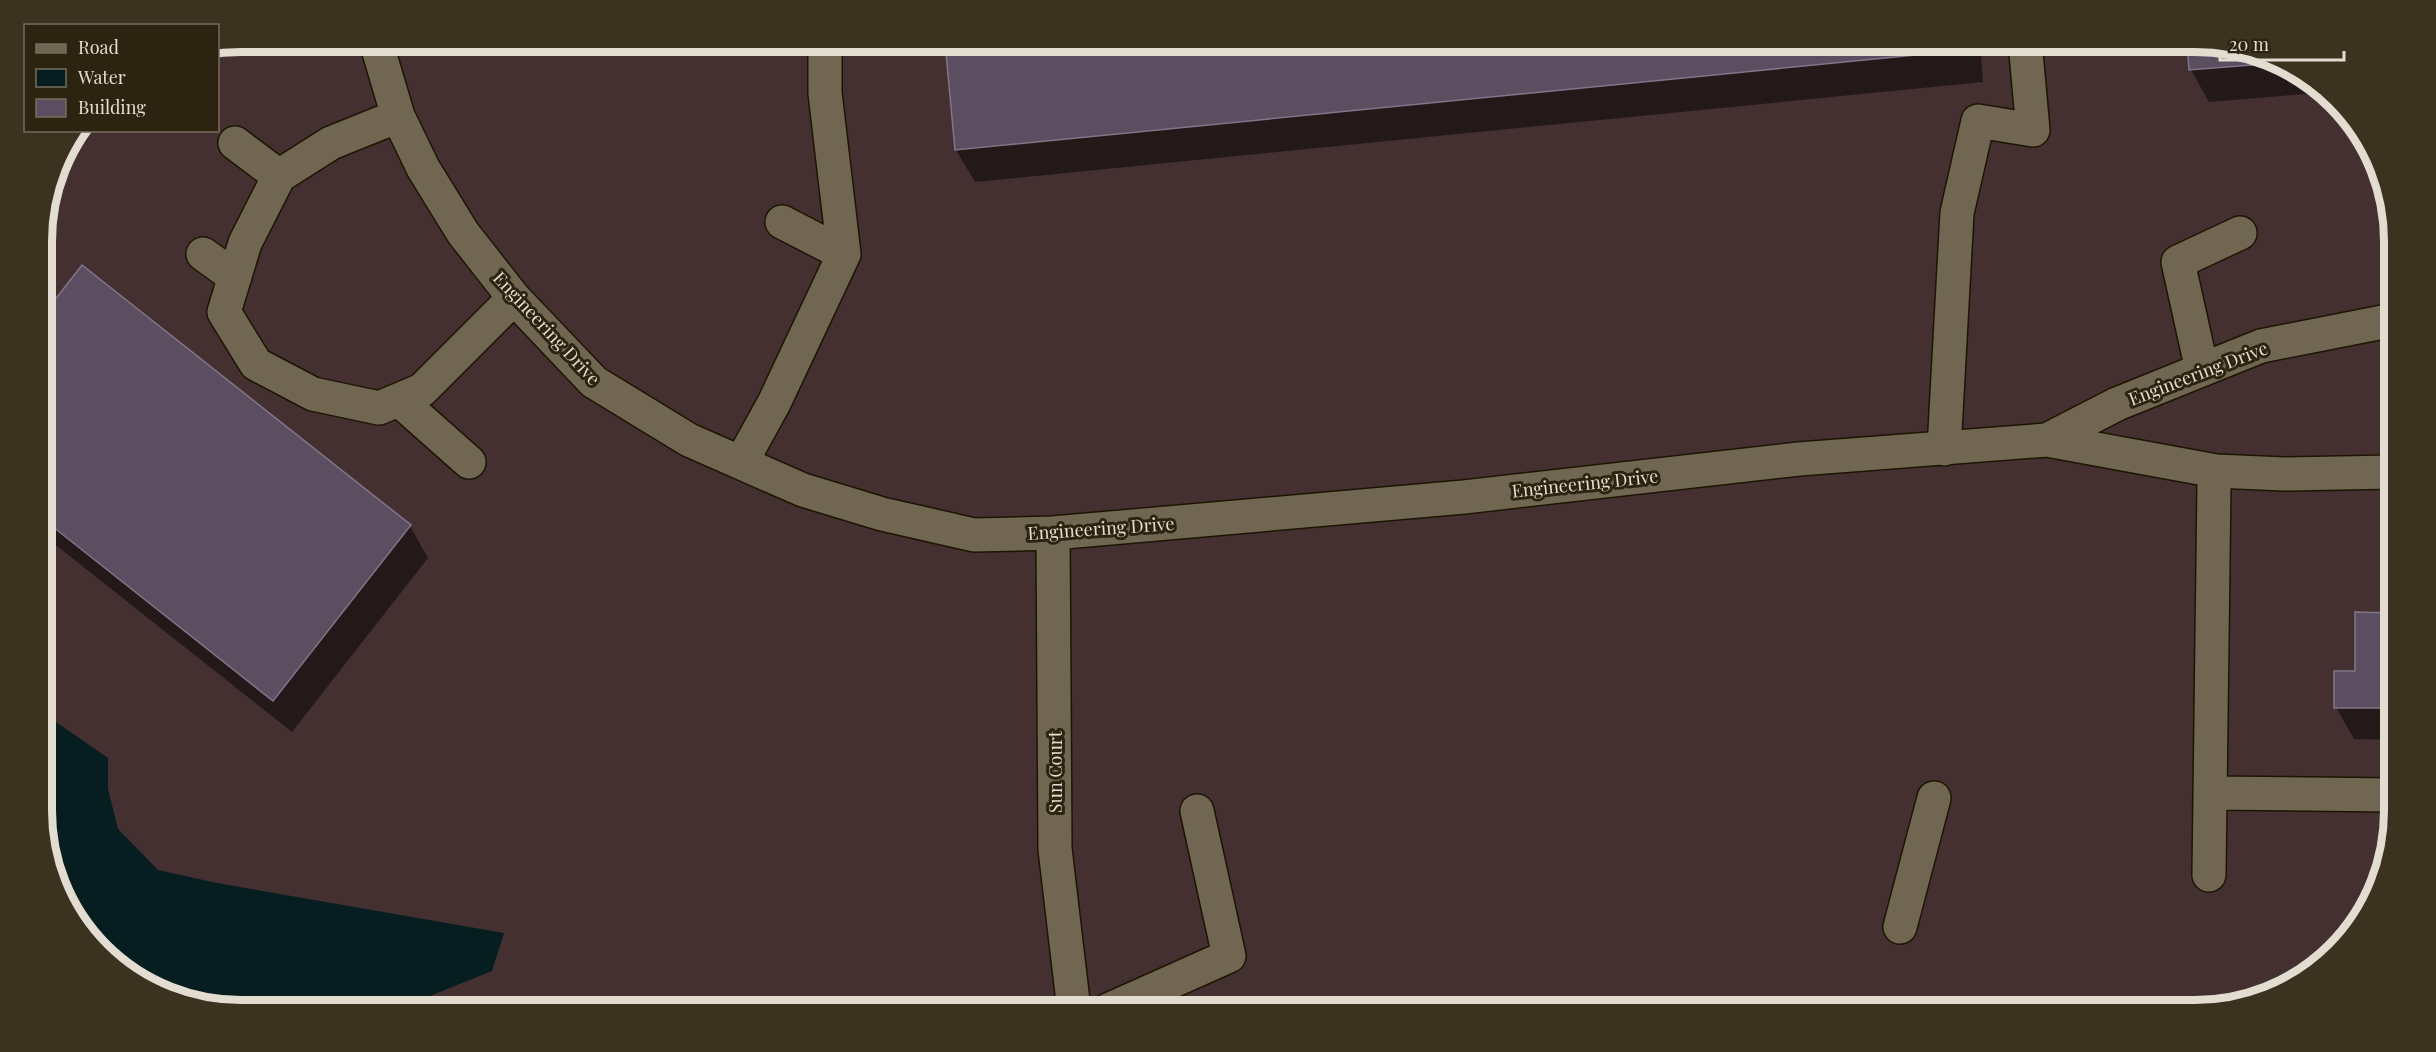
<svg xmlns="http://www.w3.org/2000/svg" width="2436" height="1052" viewBox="0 0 2436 1052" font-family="'Playfair Display',serif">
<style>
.commercial{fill:#443030}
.water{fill:#071e21}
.shadow{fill:#0007}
.building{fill:#5b4e60;stroke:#837588;stroke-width:1.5}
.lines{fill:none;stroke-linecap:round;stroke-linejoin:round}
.minor-casing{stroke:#1d1503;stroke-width:36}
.minor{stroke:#706651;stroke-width:33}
.labels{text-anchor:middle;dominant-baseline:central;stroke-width:6;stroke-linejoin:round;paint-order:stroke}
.street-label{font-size:18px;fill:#e2dcd1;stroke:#2c2310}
.rim{fill:none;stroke:#e2dcd1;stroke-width:8}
</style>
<rect width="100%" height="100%" fill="#362d1a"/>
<path class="commercial" d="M242 42H2194L2270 57 2352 120 2392 216 2394 810 2379 886 2352 932 2305 976 2207 1010H242L166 995 84 932 44 837 42 228 63 153 80 131 218 130V47Z"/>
<path class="water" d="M43 713 108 758V789L118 829 158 870 217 883 504 933 492 971 395 1010H242L166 995 84 932 44 837Z"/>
<path class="shadow" d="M946 42H1980L1983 82 975 182 956 150Z
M2189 42 2270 57 2317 93 2209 102 2191 70Z
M83 267 410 526 428 558 292 732 43 535V318Z
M2356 614H2393L2394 740 2354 739 2336 707 2356 673Z"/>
<path class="building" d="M945 42H1965L1966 50 955 150Z
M2187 42 2270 57 2278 63 2189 70Z
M82 265 411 525 273 701 43 519V315Z
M2355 612 2393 613 2394 708H2334V671H2355Z"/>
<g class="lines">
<g class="minor-casing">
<path id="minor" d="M376 42 398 116 423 168 463 233 514 298 594 382 689 440 803 490 882 514 974 535 1053 533 1464 497 1799 459 2047 440 2216 471 2284 474 2393 472
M398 116 331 143 279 176 245 243 224 312 256 364 313 394 379 408 422 390 514 298
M235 143 279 176
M782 222 844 254
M203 254 235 277
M2202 370 2178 262 2240 233
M399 400 469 462
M2047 440 2117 404 2261 346 2393 320
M1944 449 1957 213 1978 121 2033 130 2025 42
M742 461 774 403 844 254 825 93V42
M1053 533 1055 849 1074 1010
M2210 793 2394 795
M2209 875 2214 483 2216 471
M1900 927 1934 798
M1108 1010 1229 956 1197 811"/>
</g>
<use href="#minor" class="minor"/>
</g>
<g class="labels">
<g class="street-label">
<text transform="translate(547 328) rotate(47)">Engineering Drive</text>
<text transform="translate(2198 373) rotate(-21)">Engineering Drive</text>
<text transform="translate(1585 483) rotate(-6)">Engineering Drive</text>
<text transform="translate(1101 528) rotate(-4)">Engineering Drive</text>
<text transform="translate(1055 772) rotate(-90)">Sun Court</text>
</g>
</g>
<path d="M0 0H2436V1052H0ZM241 52H2195A189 189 0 0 1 2384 241V811A189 189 0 0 1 2195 1000H241A189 189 0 0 1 52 811V241A189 189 0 0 1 241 52Z" fill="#3b321f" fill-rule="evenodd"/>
<path class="rim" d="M241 52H2195A189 189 0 0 1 2384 241V811A189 189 0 0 1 2195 1000H241A189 189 0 0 1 52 811V241A189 189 0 0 1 241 52Z"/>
<rect x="24" y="24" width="195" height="108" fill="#2c2310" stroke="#756d5d" stroke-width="1.5"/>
<rect x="36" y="44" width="30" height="9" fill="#706651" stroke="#756d5d" stroke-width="1.5"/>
<text x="78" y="54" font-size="18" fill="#e2dcd1">Road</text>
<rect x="36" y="69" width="30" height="18" fill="#071e21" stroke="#756d5d" stroke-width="1.5"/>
<text x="78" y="84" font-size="18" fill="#e2dcd1">Water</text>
<rect x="36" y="99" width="30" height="18" fill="#5b4e60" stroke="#756d5d" stroke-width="1.5"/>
<text x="78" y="114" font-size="18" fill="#e2dcd1">Building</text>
<path d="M2220 51v9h124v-9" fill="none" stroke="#e2dcd1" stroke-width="3"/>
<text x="2229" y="51" font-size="18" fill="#e2dcd1" stroke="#2c2310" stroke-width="4.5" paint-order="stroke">20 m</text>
</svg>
